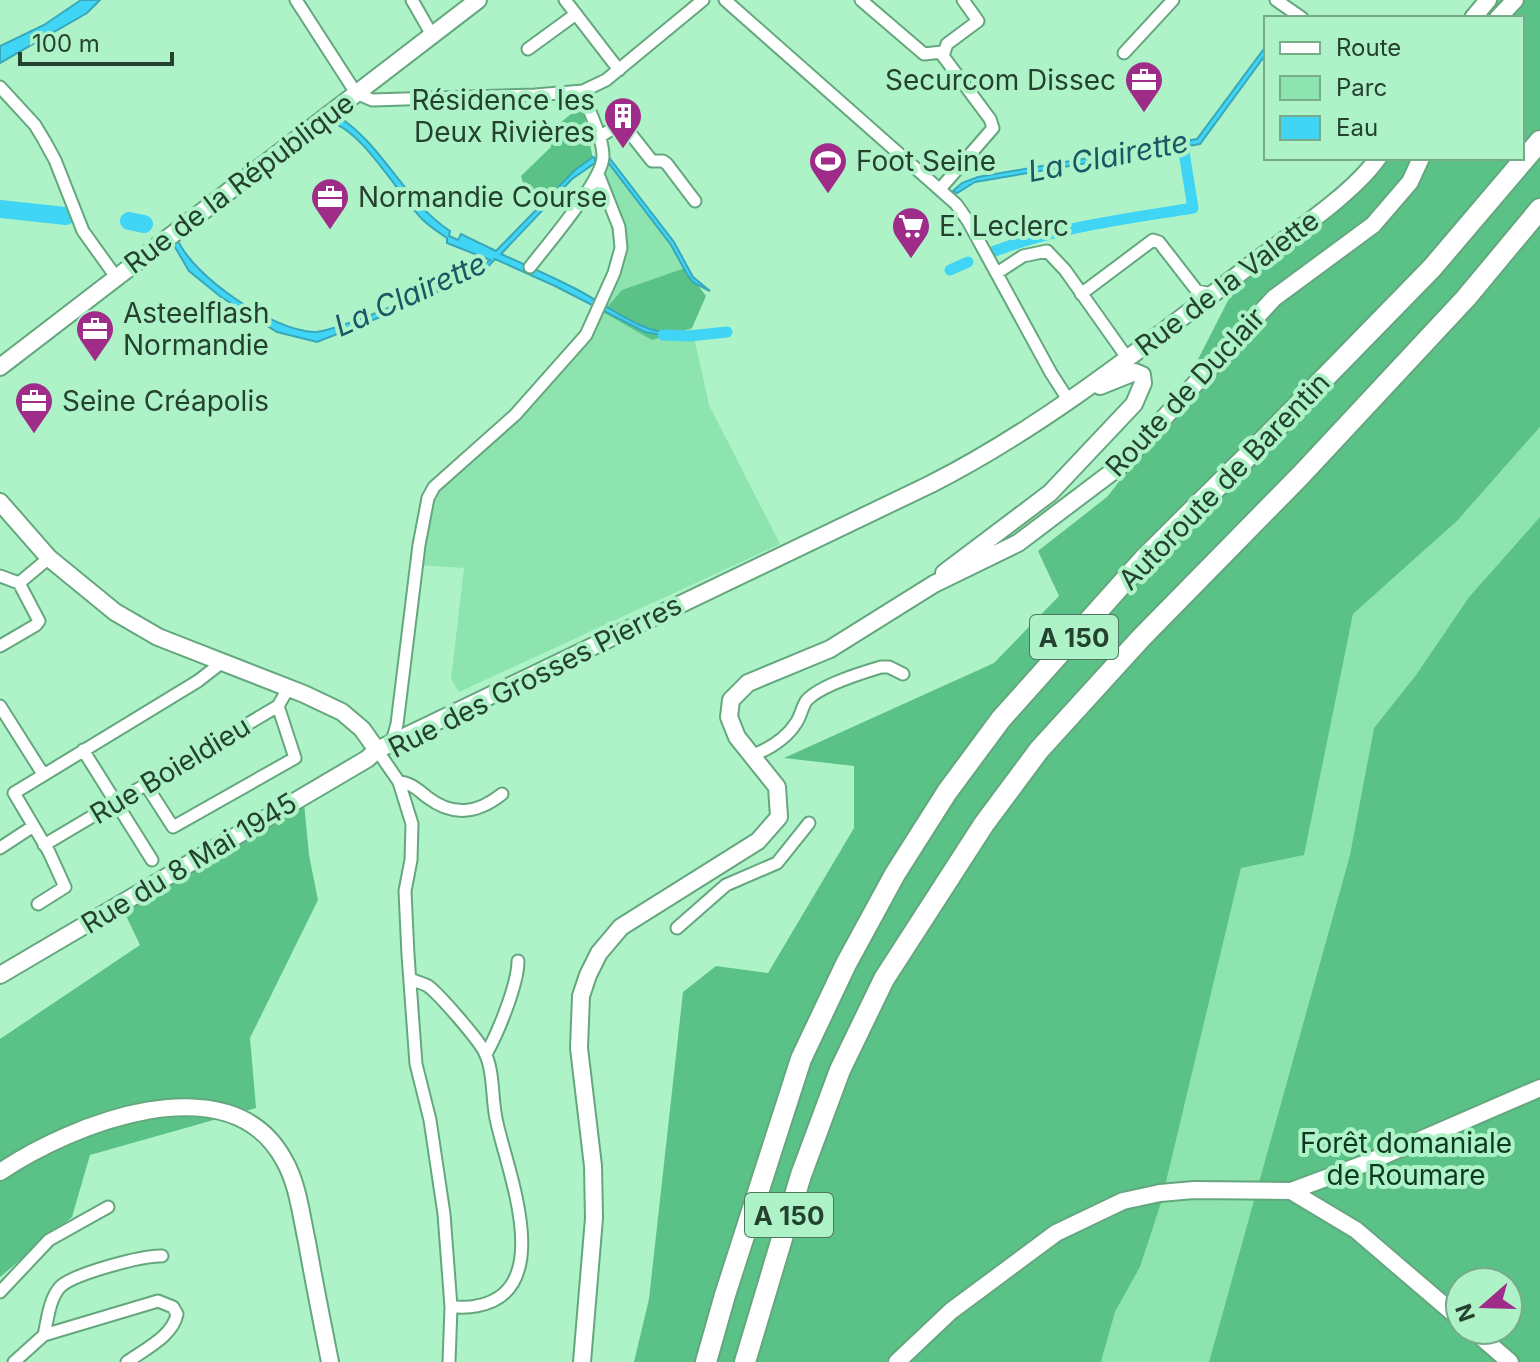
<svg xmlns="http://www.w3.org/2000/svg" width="1540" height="1362" viewBox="0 0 1540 1362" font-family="Inter,sans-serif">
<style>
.green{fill:#8de4af}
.forest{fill:#5ac187;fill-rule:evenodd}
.water{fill:#40d4f5;stroke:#38a8ba;stroke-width:2}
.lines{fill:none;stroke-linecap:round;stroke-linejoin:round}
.canal{stroke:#40d4f5;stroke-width:11}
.river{stroke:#40d4f5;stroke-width:18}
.street-casing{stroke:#64a77e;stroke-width:15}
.secondary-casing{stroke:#64a77e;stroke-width:20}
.highway-casing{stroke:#64a77e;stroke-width:24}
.street{stroke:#fff;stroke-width:11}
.secondary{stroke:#fff;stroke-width:16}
.highway{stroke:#fff;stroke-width:20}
.labels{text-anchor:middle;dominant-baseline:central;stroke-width:8;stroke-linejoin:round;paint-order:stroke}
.shield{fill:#aef3c8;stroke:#4e765e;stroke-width:2}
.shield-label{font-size:26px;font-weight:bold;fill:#254130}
.poi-label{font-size:28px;fill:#254130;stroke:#aef3c8;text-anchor:start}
.street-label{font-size:28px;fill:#254130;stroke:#aef3c8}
.park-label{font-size:28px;fill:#0d3922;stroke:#aef3c8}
.water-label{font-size:30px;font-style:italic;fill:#1c5765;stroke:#aef3c8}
</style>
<rect width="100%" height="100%" fill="#aef3c8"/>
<path class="green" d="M607 160 674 245 685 268 673 273 651 340 692 328 709 405 780 544 459 692 451 679 464 568 417 565 428 498 515 415 586 335 621 248 598 174Z
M1540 427V517L1469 597 1416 675 1374 728 1350 855 1209 1362H1101L1115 1312 1140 1267 1161 1203 1241 868 1330 720 1353 614 1457 521Z"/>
<path class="forest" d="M1499 0H1540V427L1457 521 1353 614 1304 855 1241 868 1161 1203 1140 1267 1115 1312 1101 1362H634L649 1299 683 992 716 966 768 973 854 828V766L784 758 994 663 1059 596 1038 551 1107 497 1166 422 1238 281 1379 158H1522V18H1474Z
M582 105 593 159 580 166 540 206 533 200 529 204 521 176 551 147 549 132Z
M685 268 706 296 692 328 652 340 603 312 622 290Z
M1540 517V1362H1209L1350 855 1374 728 1416 675 1469 597ZM1460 1282H1508V1330H1460Z
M304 803 309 855 318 900 250 1038 256 1108 90 1155 72 1217 0 1277V1039L140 945 118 899Z"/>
<path class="water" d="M81 0H100L87 13 0 63V46L44 25Z
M1266 46V54L1200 144 975 182 957 193 953 191 962 183 978 177 1197 139Z
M336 115C383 144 404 201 450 231L449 236 458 240 461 234 496 251 575 170 593 157 595 158V163L572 179 501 254C526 265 551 276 576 289 609 306 640 334 679 334L678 338 645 332 555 286 495 259 484 271 383 316 317 342 277 332 221 297 189 271 172 242 177 238C192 277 274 331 314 332 336 332 473 275 490 260L447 243V238C438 232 429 226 422 219 398 194 361 128 329 122Z
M608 156 674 242 693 277 710 291 694 283 688 276 671 245 607 161Z"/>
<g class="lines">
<path class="canal" d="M995 251C1059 227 1126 219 1193 208L1183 146
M950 270 968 262
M663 335 689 336 727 332"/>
<path class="river" d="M0 209 66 216
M129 221 144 224"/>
<g class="street-casing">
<path id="street" d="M296 0 356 93 372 100 535 95 583 91 606 80 703 0
M412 0 432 35
M565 0 619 70
M725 0 956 204 968 221 1051 373 1069 401
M861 0 924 54 942 52
M1276 0 1302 18
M528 49 576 14
M1124 53 1173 0
M0 87 35 125 44 140 55 160 83 231 116 277
M599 137 622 123 652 161H663L667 164 695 201
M940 189 993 128 990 119 943 56 947 44 978 21 963 0
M530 267C547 245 602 181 603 157 603 135 588 112 583 91
M997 273 1023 256 1047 251 1065 270 1128 359
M1081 294 1153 240 1159 242 1197 291 1212 294
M0 576 19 583 49 558
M0 646 36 625 39 621 19 583
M0 706 43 774
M392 742 397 724 419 545 428 498 434 487 515 415 586 335 614 273 621 248 619 227 598 174
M83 750 152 860
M377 750 399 782 412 824 411 860 405 891 408 955 416 1064 430 1120 444 1214 451 1307 449 1362
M751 756C769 749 786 739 796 723 801 716 802 706 807 700 821 685 861 673 881 667H889L903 674
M399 782C411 783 417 789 427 797 453 817 477 814 502 794
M146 785 173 827 295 758 278 706
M44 845 278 706 288 689
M0 848 32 827
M38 904 65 887 49 852 14 793 198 681 216 667 218 661
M677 928 726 885 777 863 809 823
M411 979C416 982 423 983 428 986 440 995 477 1038 484 1051 495 1072 491 1100 497 1123 508 1173 557 1292 476 1306 468 1308 459 1307 451 1307
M486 1054C498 1033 518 984 518 961
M0 1292 49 1240 108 1207
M44 1335C48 1318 49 1300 60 1287 73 1274 143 1255 162 1256
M14 1362 44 1335 158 1301 173 1307 177 1314C173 1336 145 1349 127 1362"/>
</g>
<g class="secondary-casing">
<path id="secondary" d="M1473 18 1488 0
M1498 18 1515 0
M0 367 478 0
M0 502 49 558 115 612 158 637 304 694 342 712 362 729 377 750
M944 573 1050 493 1134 404 1143 383 1142 375 1135 372 1100 386
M0 975 367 759 377 750 931 484C1047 425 1148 343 1252 264 1289 236 1352 195 1378 158
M0 1172C71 1124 230 1060 284 1160 298 1184 301 1215 307 1242 314 1282 322 1322 330 1362
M1291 1191 1369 1162 1540 1088
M1473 1330 1510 1362
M582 1362 594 1218 593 1166 579 1048 581 996 588 975 599 953 621 927 758 841 779 817 777 787 737 737 729 717 731 700 748 683 830 649 934 584 1018 543 1120 466 1274 298 1373 225 1410 182 1421 158
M897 1362 951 1311 1056 1233 1123 1201 1160 1193 1194 1190 1291 1191 1356 1230 1460 1319"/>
</g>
<g class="highway-casing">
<path id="highway" d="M706 1362 725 1295 801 1059 846 964 895 874 947 792 1001 719 1146 557 1268 436 1432 268 1540 141
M745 1362 801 1175 840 1070 884 979 984 824 1039 750 1141 638 1301 475 1466 298 1540 209"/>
</g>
<use href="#street" class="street"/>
<use href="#secondary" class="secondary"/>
<use href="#highway" class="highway"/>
</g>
<defs>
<g id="office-pin" transform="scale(2)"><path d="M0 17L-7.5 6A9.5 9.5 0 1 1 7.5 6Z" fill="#9e2c88" stroke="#aef3c8"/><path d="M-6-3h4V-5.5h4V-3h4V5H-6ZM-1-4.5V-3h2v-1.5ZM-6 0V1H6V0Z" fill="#fff"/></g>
<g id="building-pin" transform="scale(2)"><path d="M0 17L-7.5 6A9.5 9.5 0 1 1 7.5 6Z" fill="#9e2c88" stroke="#aef3c8"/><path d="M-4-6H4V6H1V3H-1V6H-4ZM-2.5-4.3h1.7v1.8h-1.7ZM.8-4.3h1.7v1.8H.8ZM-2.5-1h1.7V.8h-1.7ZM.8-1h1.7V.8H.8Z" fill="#fff"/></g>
<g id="stadium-pin" transform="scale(2)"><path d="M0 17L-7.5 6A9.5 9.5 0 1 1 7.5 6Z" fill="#9e2c88" stroke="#aef3c8"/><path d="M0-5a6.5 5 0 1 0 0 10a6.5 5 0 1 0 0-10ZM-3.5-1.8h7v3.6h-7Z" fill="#fff"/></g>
<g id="supermarket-pin" transform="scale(2)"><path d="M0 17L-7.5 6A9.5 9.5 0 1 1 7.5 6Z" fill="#9e2c88" stroke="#aef3c8"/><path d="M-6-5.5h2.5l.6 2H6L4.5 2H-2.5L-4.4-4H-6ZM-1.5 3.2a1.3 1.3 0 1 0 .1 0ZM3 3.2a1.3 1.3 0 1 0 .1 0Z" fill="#fff"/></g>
</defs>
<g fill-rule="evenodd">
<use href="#office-pin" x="1144" y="80"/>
<use href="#building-pin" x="623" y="116"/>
<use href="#stadium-pin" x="828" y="161"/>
<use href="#office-pin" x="330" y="197"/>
<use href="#supermarket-pin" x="911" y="226"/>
<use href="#office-pin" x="95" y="329"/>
<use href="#office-pin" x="34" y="401"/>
</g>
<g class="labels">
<g class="shield">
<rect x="1030" y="615" width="88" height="44" rx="6"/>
<rect x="745" y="1193" width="88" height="44" rx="6"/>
</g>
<g class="shield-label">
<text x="1074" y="637">A 150</text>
<text x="789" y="1215">A 150</text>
</g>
<g class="poi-label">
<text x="1116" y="80" text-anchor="end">Securcom Dissec</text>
<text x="595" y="100" text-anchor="end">Résidence les<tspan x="595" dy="32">Deux Rivières</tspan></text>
<text x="856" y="161">Foot Seine</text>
<text x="358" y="197">Normandie Course</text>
<text x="939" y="226">E. Leclerc</text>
<text x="123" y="313">Asteelflash<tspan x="123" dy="32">Normandie</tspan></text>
<text x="62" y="401">Seine Créapolis</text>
</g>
<g class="street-label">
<text transform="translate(239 183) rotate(-37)">Rue de la République</text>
<text transform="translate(1227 283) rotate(-37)">Rue de la Valette</text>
<text transform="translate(1185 392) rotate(-47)">Route de Duclair</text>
<text transform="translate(1224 481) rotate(-46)">Autoroute de Barentin</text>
<text transform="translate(535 676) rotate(-27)">Rue des Grosses Pierres</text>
<text transform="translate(170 770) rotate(-31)">Rue Boieldieu</text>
<text transform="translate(189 863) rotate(-31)">Rue du 8 Mai 1945</text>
</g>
<g class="park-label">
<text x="1406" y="1143">Forêt domaniale<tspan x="1406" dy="32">de Roumare</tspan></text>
</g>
<g class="water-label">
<text transform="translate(1108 156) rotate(-11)">La Clairette</text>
<text transform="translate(410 294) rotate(-24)">La Clairette</text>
</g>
</g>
<rect x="1264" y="16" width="260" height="144" fill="#aef3c8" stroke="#77ac8b" stroke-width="2"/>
<rect x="1280" y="42" width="40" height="12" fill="#ffffff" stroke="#77ac8b" stroke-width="2"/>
<text x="1336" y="56" font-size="24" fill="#254130">Route</text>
<rect x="1280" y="76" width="40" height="24" fill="#8de4af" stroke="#77ac8b" stroke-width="2"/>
<text x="1336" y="96" font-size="24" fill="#254130">Parc</text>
<rect x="1280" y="116" width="40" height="24" fill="#40d4f5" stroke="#77ac8b" stroke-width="2"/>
<text x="1336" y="136" font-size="24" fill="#254130">Eau</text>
<g transform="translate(1484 1306) rotate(250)"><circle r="38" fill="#aef3c8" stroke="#77ac8b" stroke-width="2"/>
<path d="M0-6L14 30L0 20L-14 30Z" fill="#9e2c88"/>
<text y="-12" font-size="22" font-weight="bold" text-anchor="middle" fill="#254130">N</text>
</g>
<path d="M20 52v12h152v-12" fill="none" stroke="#254130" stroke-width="4"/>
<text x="32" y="52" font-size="24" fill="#254130" stroke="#aef3c8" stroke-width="6" paint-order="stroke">100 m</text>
</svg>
